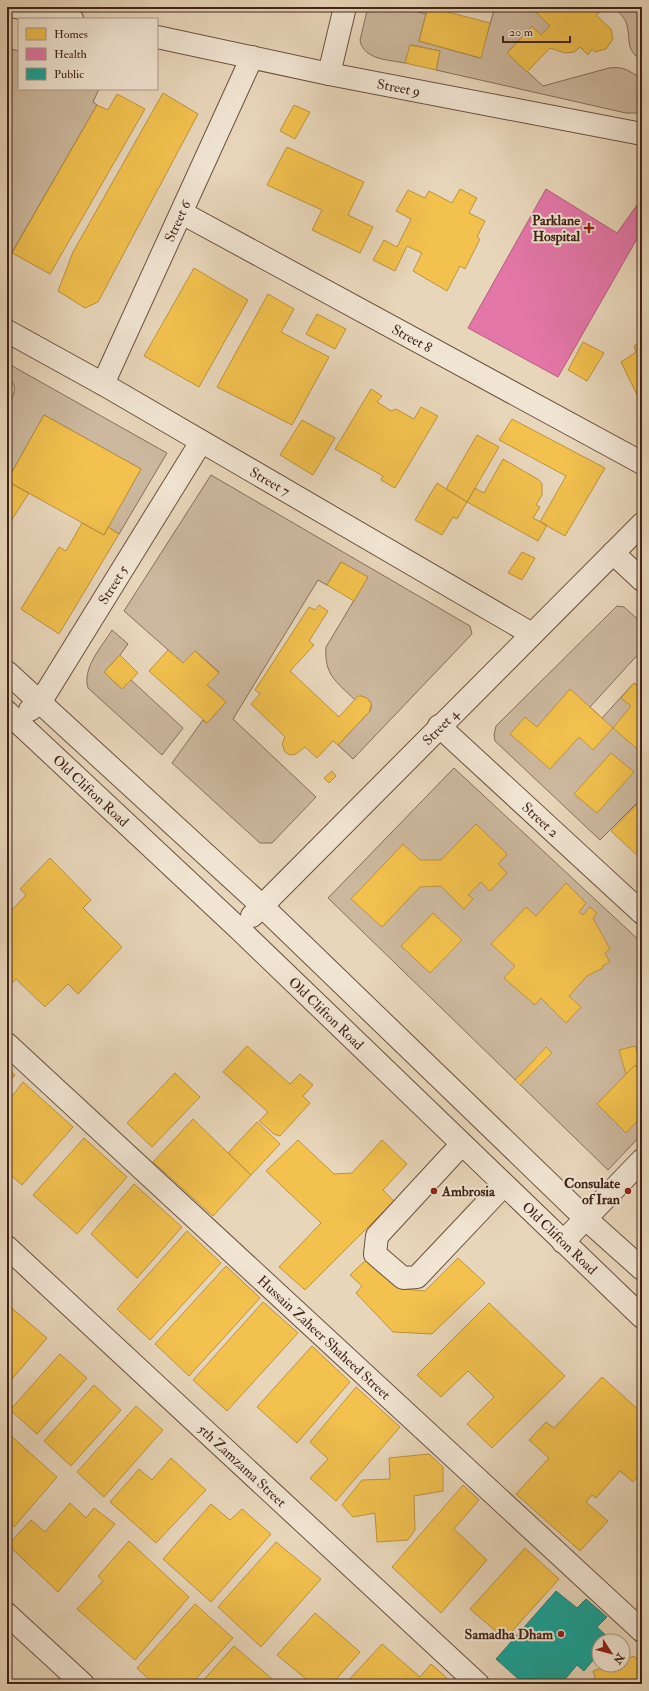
<svg xmlns="http://www.w3.org/2000/svg" width="649" height="1691" viewBox="0 0 649 1691" font-family="'IM FELL Double Pica',serif">
<style>
.green{fill:#ccb89e;stroke:#866e5b}
.homes{fill:#f2c14e;stroke:#bd923e}
.health{fill:#e377a8;stroke:#b25e7d}
.public{fill:#17a398;stroke:#247d72}
.lines{fill:none;stroke-linecap:round;stroke-linejoin:round}
.minor-casing{stroke:#6b5040;stroke-width:24}
.minor{stroke:#f0e4d2;stroke-width:22}
.poi-dot{fill:#8f2418;stroke:#f0e4d2;stroke-width:1.5}
.labels{text-anchor:middle;dominant-baseline:central;stroke-width:4;stroke-linejoin:round;paint-order:stroke}
.street-label{font-size:14px;fill:#412418;stroke:#f0e4d2}
.poi-label{font-size:14px;font-weight:bold;fill:#412418;stroke:#f0e4d2;text-anchor:end}
</style>
<rect width="100%" height="100%" fill="#e8d6ba"/>
<filter id="stains"><feTurbulence type="fractalNoise" baseFrequency=".005" numOctaves="4"/><feColorMatrix values="0 0 0 0 .2 0 0 0 0 .09 0 0 0 0 .02 0 0 0 .5 -.17"/></filter>
<radialGradient id="worn" r=".72"><stop offset=".6" stop-color="#630" stop-opacity="0"/><stop offset="1" stop-color="#630" stop-opacity=".3"/></radialGradient>
<path class="green" d="M368 7H400L426 14 419 41 480 58 495 7H531L550 26 541 35 532 26 507 53 543 86 609 68C624 66 629 71 642 79V113H626L436 70 440 51 411 45 405 63C390 60 363 60 360 40Z
M614 7H642V61C625 49 631 42 627 25 625 17 619 13 614 7Z
M7 48 19 51V89H99L93 102 97 105 7 261Z
M7 363 167 453 119 534 108 527 141 469 44 415 7 481V408C13 398 20 384 7 377Z
M211 475 470 626 472 634 353 759 338 745 369 712 371 709V703L367 698 361 696 355 700C336 681 324 675 326 647L368 577 341 562 327 585 318 580 233 719 316 797 272 843H260L172 763 203 720 207 723 226 702 207 685 219 672 195 651 183 663 124 611Z
M617 606 624 607 642 623V650L590 707 602 718 634 683 639 687 642 684V798L600 840 495 741 494 735 496 726Z
M112 630 128 644 120 655 104 672 122 689 131 680 183 728 162 755 88 688C82 667 102 647 112 630Z
M454 768 642 943V1134L608 1170 328 898Z"/>
<path class="homes" d="M428 7 490 23 481 58 419 41Z
M531 7H595L600 12 596 15 611 29 613 39 606 49 595 52 592 49 588 55 580 47 574 52 565 53 550 48 527 72 507 53 532 26 541 35 550 26Z
M410 45 440 51 436 70 405 63Z
M163 93 198 114 98 302 85 308 58 291 73 252Z
M117 94 145 109 50 274 12 253 97 105 108 110Z
M294 105 310 112 295 139 280 131Z
M287 147 364 182 348 215 373 227 360 253 312 230 322 210 267 185Z
M460 189 477 198 469 213 485 221 477 237 480 239 465 269 460 266 447 291 413 271 422 253 407 246 395 271 373 260 384 240 397 247 411 219 396 211 408 190 425 198 429 191 452 203Z
M194 268 248 300 199 387 144 356Z
M268 294 294 309 281 332 329 357 292 425 217 387Z
M317 314 346 329 335 349 306 334Z
M642 341V405L621 362 636 352 634 346Z
M583 342 604 353 587 381 568 370Z
M371 389 382 396 377 402 391 411 396 409 414 419 421 407 438 416 395 488 381 480 383 476 335 449Z
M44 415 141 469 104 535 7 481Z
M512 419 605 468 565 536 540 522 566 476 499 440Z
M302 420 335 438 313 475 280 455Z
M477 435 499 447 467 502 446 489Z
M503 459 539 480 542 484V495L536 505 540 507 533 518 547 525 538 541 467 502 475 488 484 493Z
M7 481 29 493 7 527Z
M437 483 467 502 457 519 453 517 442 535 415 520Z
M82 523 104 535 108 527 119 534 59 634 21 609 59 547 66 551Z
M522 552 535 558 522 580 508 573Z
M341 562 368 577 354 601 327 585Z
M319 605 328 611 309 641 314 645 290 671 339 717 358 696H361L367 698 371 703V706L369 712 338 745 333 741 317 758 305 747 296 754 290 755 285 752 282 744 285 737 251 704 260 694 255 690 309 607 315 610Z
M168 650 183 663 195 651 219 673 207 685 226 702 207 723 149 671Z
M120 655 138 673 122 689 104 672Z
M634 683 642 689V753L613 728 631 706 621 698Z
M570 689 613 728 593 750 579 737 550 769 510 734 525 717 537 727Z
M611 753 634 772 597 813 574 794Z
M332 771 336 776 329 783 324 778Z
M642 799V860L611 831Z
M476 824 507 854 498 864 507 873 490 891 481 882 468 895 473 899 464 909 441 886 420 887 382 927 351 899 403 844 420 860H441Z
M50 858 91 900 83 908 122 947 78 994 68 984 45 1007 16 979 7 988V915L26 895 20 889Z
M566 883 586 903 579 912 583 915 590 907 597 913 593 918 610 949 605 953 610 962 602 966 603 968 587 976 569 996 581 1007 566 1023 541 998 535 1005 504 978 515 966 491 944 526 907 536 916Z
M433 913 462 940 430 973 401 946Z
M247 1046 290 1084 300 1074 313 1085 303 1096 310 1103 280 1136 274 1134 259 1121 268 1112 223 1072Z
M635 1046 641 1064 637 1068 635 1065 626 1074 619 1050Z
M546 1047 552 1053 520 1085 515 1080Z
M642 1062V1116L626 1133 597 1104 635 1065 637 1068Z
M7 1068 15 1075 7 1085Z
M175 1073 200 1097 152 1147 127 1123Z
M23 1082 73 1127 22 1185 7 1172V1103Z
M193 1119 251 1175 213 1216 153 1162Z
M257 1122 280 1144 251 1175 228 1153Z
M84 1138 127 1177 77 1234 33 1195Z
M298 1140 334 1174 352 1173 382 1140 407 1164 383 1190 394 1201 305 1290 279 1267 321 1223 266 1171Z
M134 1184 182 1227 137 1278 91 1234Z
M187 1231 221 1263 150 1340 117 1309Z
M369 1257 402 1289 425 1291 458 1258 485 1283 432 1334 393 1332 356 1293 362 1286 350 1275Z
M226 1266 260 1298 189 1376 155 1344Z
M263 1302 298 1333 227 1411 193 1380Z
M489 1303 565 1376 492 1448 467 1424 494 1397 468 1371 441 1397 417 1375Z
M7 1304 47 1338 7 1385Z
M312 1346 350 1382 297 1443 257 1407Z
M60 1354 87 1378 37 1434 10 1410Z
M602 1377 642 1413V1472L633 1482 620 1471 596 1498 592 1495 586 1502 608 1521 580 1551 516 1494 549 1458 529 1440 546 1422 554 1428Z
M94 1385 121 1410 71 1466 44 1441Z
M356 1387 400 1427 336 1501 310 1478 328 1459 310 1442Z
M136 1406 163 1430 104 1497 77 1472Z
M10 1435 57 1477 14 1527 7 1522V1439Z
M429 1454 443 1467V1491L414 1496 415 1530 408 1540 377 1542 375 1513 353 1517 342 1505 362 1480 390 1479 389 1458Z
M171 1458 206 1490 156 1543 110 1502 139 1469 152 1480Z
M463 1485 479 1500 454 1529 487 1560 441 1613 392 1567Z
M70 1503 86 1518 94 1508 115 1524 58 1592 8 1545 31 1520 45 1532Z
M211 1504 230 1520 242 1509 271 1534 211 1602 163 1559Z
M129 1541 189 1597 135 1660 77 1609 103 1581 98 1576Z
M276 1542 321 1579 261 1647 218 1607Z
M525 1548 559 1579 505 1639 470 1609Z
M195 1604 233 1638 191 1684H154L137 1668Z
M315 1613 360 1652 332 1684H312L277 1655Z
M382 1644 420 1677 431 1664 447 1678 442 1684H345Z
M234 1646 278 1684H200Z
M634 1656 642 1664V1684H597L593 1671 610 1665H623V1660Z"/>
<path class="health" d="M546 189 617 233 642 198V230L558 377 468 328Z"/>
<path class="public" d="M556 1591 577 1608 586 1599 607 1617 597 1627 611 1640 610 1641H599V1653L584 1671 577 1665 561 1684H524L496 1659Z"/>
<g class="lines">
<g class="minor-casing">
<g id="minor">
<path d="M16 7 72 19"/>
<path id="s1" d="M157 37 329 74 642 134"/>
<path d="M329 74 345 7"/>
<path id="s2" d="M182 213 642 463"/>
<path id="s3" d="M7 331 103 384 532 634"/>
<path id="s4" d="M103 384 252 57"/>
<path d="M613 553 642 580"/>
<path d="M7 672 262 906 585 1218 642 1269"/>
<path id="s5" d="M30 710 41 701 201 442"/>
<path id="s6" d="M7 712 239 929 642 1317"/>
<path id="s7" d="M439 726 642 913"/>
<path id="s8" d="M252 916 642 524"/>
<path id="s9" d="M7 1044 642 1631"/>
<path d="M462 1144 377 1236 375 1254 403 1278 417 1277 504 1185"/>
<path d="M563 1242 642 1160"/>
<path id="s10" d="M7 1247 478 1684"/>
<path d="M7 1614 83 1684"/>
</g>
</g>
<use href="#minor" class="minor"/>
</g>
<g class="poi-dot">
<path d="M587 222h4v4h4v4h-4v4h-4v-4h-4v-4h4z"/>
<circle cx="434" cy="1191" r="4"/>
<circle cx="628" cy="1191" r="4"/>
<circle cx="561" cy="1634" r="4"/>
</g>
<g class="labels">
<g class="street-label">
<text stroke="none"><textPath href="#s1" startOffset="247">Street 9</textPath></text>
<text stroke="none"><textPath href="#s4" startOffset="179">Street 6</textPath></text>
<text stroke="none"><textPath href="#s2" startOffset="262">Street 8</textPath></text>
<text stroke="none"><textPath href="#s3" startOffset="303">Street 7</textPath></text>
<text stroke="none"><textPath href="#s5" startOffset="151">Street 5</textPath></text>
<text stroke="none"><textPath href="#s8" startOffset="267">Street 4</textPath></text>
<text stroke="none"><textPath href="#s6" startOffset="115">Old Clifton Road</textPath></text>
<text stroke="none"><textPath href="#s7" startOffset="138">Street 2</textPath></text>
<text stroke="none"><textPath href="#s6" startOffset="439">Old Clifton Road</textPath></text>
<text stroke="none"><textPath href="#s6" startOffset="763">Old Clifton Road</textPath></text>
<text stroke="none"><textPath href="#s9" startOffset="432">Hussain Zaheer Shaheed Street</textPath></text>
<text stroke="none"><textPath href="#s10" startOffset="321">5th Zamzama Street</textPath></text>
</g>
<g class="poi-label">
<text x="580" y="220">Parklane<tspan x="580" dy="16">Hospital</tspan></text>
<text x="620" y="1183">Consulate<tspan x="620" dy="16">of Iran</tspan></text>
<text x="442" y="1191" text-anchor="start">Ambrosia</text>
<text x="553" y="1634">Samadha Dham</text>
</g>
</g>
<rect width="649" height="1691" fill="none" stroke="#e8d6ba" stroke-width="24"/>
<rect x="8" y="8" width="633" height="1675" fill="none" stroke="#412418" stroke-width="2"/>
<rect x="12" y="12" width="625" height="1667" fill="none" stroke="#412418"/>
<rect x="18" y="18" width="140" height="72" fill="#f0e4d2" stroke="#aa9788"/>
<rect x="26" y="28" width="20" height="12" fill="#f2c14e" stroke="#aa9788"/>
<text x="54" y="38" font-size="12" fill="#412418">Homes</text>
<rect x="26" y="48" width="20" height="12" fill="#e377a8" stroke="#aa9788"/>
<text x="54" y="58" font-size="12" fill="#412418">Health</text>
<rect x="26" y="68" width="20" height="12" fill="#17a398" stroke="#aa9788"/>
<text x="54" y="78" font-size="12" fill="#412418">Public</text>
<g transform="translate(611 1653) rotate(126)"><circle r="19" fill="#f0e4d2" stroke="#aa9788"/>
<path d="M0-3L7 15L0 10L-7 15Z" fill="#8f2418"/>
<text y="-6" font-size="11" font-weight="bold" text-anchor="middle" fill="#412418">N</text>
</g>
<path d="M503 36v6h67v-6" fill="none" stroke="#412418" stroke-width="2"/>
<text x="509" y="36" font-size="12" fill="#412418" stroke="#f0e4d2" stroke-width="3" paint-order="stroke">20 m</text>
<rect width="100%" height="100%" filter="url(#stains)"/>
<rect width="100%" height="100%" fill="url(#worn)"/>
</svg>
